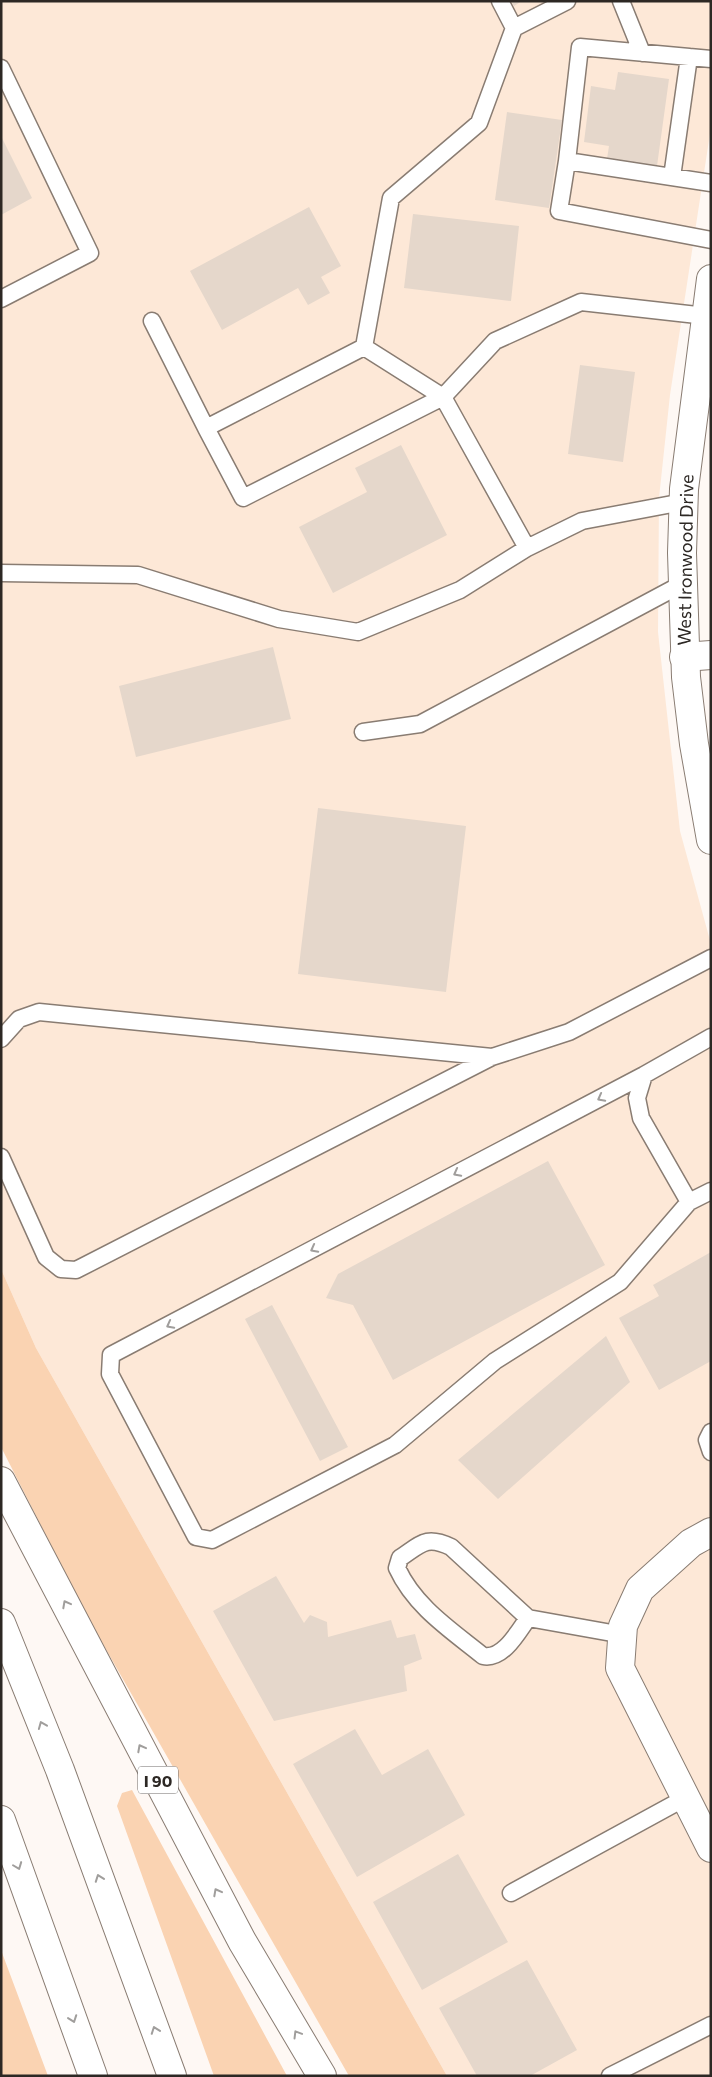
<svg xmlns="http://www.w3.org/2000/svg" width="712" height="2077" viewBox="0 0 712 2077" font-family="Commissioner,sans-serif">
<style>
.built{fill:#fde8d7}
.green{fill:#fad3b2}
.building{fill:#e5d7cb}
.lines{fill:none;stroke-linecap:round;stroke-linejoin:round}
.service-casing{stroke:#897c72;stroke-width:19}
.minor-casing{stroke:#897c72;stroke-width:30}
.tertiary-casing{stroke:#897c72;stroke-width:30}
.motorway-casing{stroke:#897c72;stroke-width:30}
.service{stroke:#fff;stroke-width:16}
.minor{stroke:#fff;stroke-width:28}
.tertiary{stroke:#fff;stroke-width:28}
.motorway{stroke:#fff;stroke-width:28}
.oneway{stroke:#a09e9c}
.labels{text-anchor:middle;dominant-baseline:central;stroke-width:4.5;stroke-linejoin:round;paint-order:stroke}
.shield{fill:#fff;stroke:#6c6866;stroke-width:1}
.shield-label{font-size:16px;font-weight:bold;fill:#2d2824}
.street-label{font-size:18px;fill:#2d2824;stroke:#fff}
</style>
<rect width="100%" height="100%" fill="#fef8f4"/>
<path class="built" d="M1 1H711V127L670 395 659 498 658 632 680 831 711 944V2076H447L36 1348 1 1269Z"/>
<path class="green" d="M1 1269 36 1348 447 2076H349L87 1616 1 1447Z
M132 1790 287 2076H214L117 1806 122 1793Z
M1 1950 48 2076H1Z"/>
<path class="building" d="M511 1H522L514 6Z
M618 72 669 79 657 166 607 159 609 146 584 142 591 86 615 90Z
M507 112 562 120 549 208 495 200Z
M1 136 32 198 1 215Z
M309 207 341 266 321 277 330 293 308 305 298 288 222 330 190 271Z
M413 214 519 226 511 301 404 288Z
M580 365 635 372 623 462 568 454Z
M401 445 447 535 333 593 299 527 367 492 355 468Z
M273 647 291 719 136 757 119 686Z
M318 808 466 826 446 992 298 974Z
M548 1161 605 1265 393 1380 353 1305 326 1298 338 1274Z
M711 1252V1361L659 1390 619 1318 659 1296 653 1285Z
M272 1305 348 1447 320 1461 245 1319Z
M606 1336 630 1382 498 1499 458 1460Z
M276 1576 304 1623 310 1615 327 1622 328 1637 391 1620 397 1638 415 1634 422 1659 404 1666 407 1691 274 1721 213 1611Z
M355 1729 382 1775 428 1749 465 1815 357 1877 293 1764Z
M458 1854 508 1942 422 1990 373 1902Z
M527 1960 577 2050 530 2076H477L439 2008Z"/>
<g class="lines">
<g class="service-casing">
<path id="service" d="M500 1 514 28
M621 1 642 53
M1 68 90 253 1 299
M567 161 580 47 711 59
M672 177 689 57
M711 183 567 161 559 211 711 240
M152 321 206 428
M364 347 206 428 243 498 443 397
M364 347 391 198 479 123 514 28 567 1
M364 347 443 397
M527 548 443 397 495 341 581 302 706 316
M1 573 138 575 279 619 358 632 460 590 527 548 582 521 683 502
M363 732 420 724 682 584
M711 1037 644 1075 637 1098 641 1118 689 1202 711 1191
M1 1039 19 1019 39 1012 492 1057
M644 1075 111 1355 110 1374 196 1537 212 1540 395 1445 495 1361 620 1282 689 1202
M1 1157 46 1257 61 1269 76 1270 492 1057 569 1032 711 958
M711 1432 707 1440 711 1452
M528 1618 451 1547C426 1535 421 1544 400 1558L397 1568C415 1607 451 1630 483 1656 503 1660 518 1632 528 1618L623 1635
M511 1893 685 1798
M610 2076 711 2025"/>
</g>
<g class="minor-casing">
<path id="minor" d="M684 657 711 655
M711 1532 691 1543 640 1589 623 1626 620 1668 711 1848"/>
</g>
<g class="tertiary-casing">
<path id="tertiary" d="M711 279 684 489 682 553 686 677 694 744 711 840"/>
</g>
<g class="motorway-casing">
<path id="motorway" d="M1 1481 242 1941 322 2076
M1 1623 60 1770 172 2076
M1 1820 93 2076"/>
</g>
<use href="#service" class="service"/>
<use href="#minor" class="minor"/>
<use href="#tertiary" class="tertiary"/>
<use href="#motorway" class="motorway"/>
</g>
<defs><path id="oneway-chevron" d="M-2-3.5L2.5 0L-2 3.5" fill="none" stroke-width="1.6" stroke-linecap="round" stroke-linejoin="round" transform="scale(1.25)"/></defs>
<g class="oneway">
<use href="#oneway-chevron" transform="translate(601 1098) rotate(152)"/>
<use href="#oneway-chevron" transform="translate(457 1173) rotate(152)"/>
<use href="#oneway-chevron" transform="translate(314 1249) rotate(152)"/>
<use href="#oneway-chevron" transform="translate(170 1325) rotate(152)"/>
<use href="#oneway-chevron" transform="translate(66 1604) rotate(-118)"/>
<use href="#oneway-chevron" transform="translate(42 1725) rotate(-112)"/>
<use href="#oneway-chevron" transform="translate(141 1748) rotate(-118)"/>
<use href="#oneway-chevron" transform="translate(18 1866) rotate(69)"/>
<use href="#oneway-chevron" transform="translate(99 1878) rotate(-110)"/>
<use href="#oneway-chevron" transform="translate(217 1892) rotate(-118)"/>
<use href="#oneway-chevron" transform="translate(73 2019) rotate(70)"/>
<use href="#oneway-chevron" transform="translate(155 2030) rotate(-110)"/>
<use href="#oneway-chevron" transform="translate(297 2034) rotate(-121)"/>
</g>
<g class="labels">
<rect class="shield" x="138" y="1766.5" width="40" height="27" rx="4"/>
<g class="shield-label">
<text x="158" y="1780">I 90</text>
</g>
<g class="street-label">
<text transform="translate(685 560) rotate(-89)">West Ironwood Drive</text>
</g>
</g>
<rect width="712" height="2077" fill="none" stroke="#2d2824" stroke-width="5"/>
</svg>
